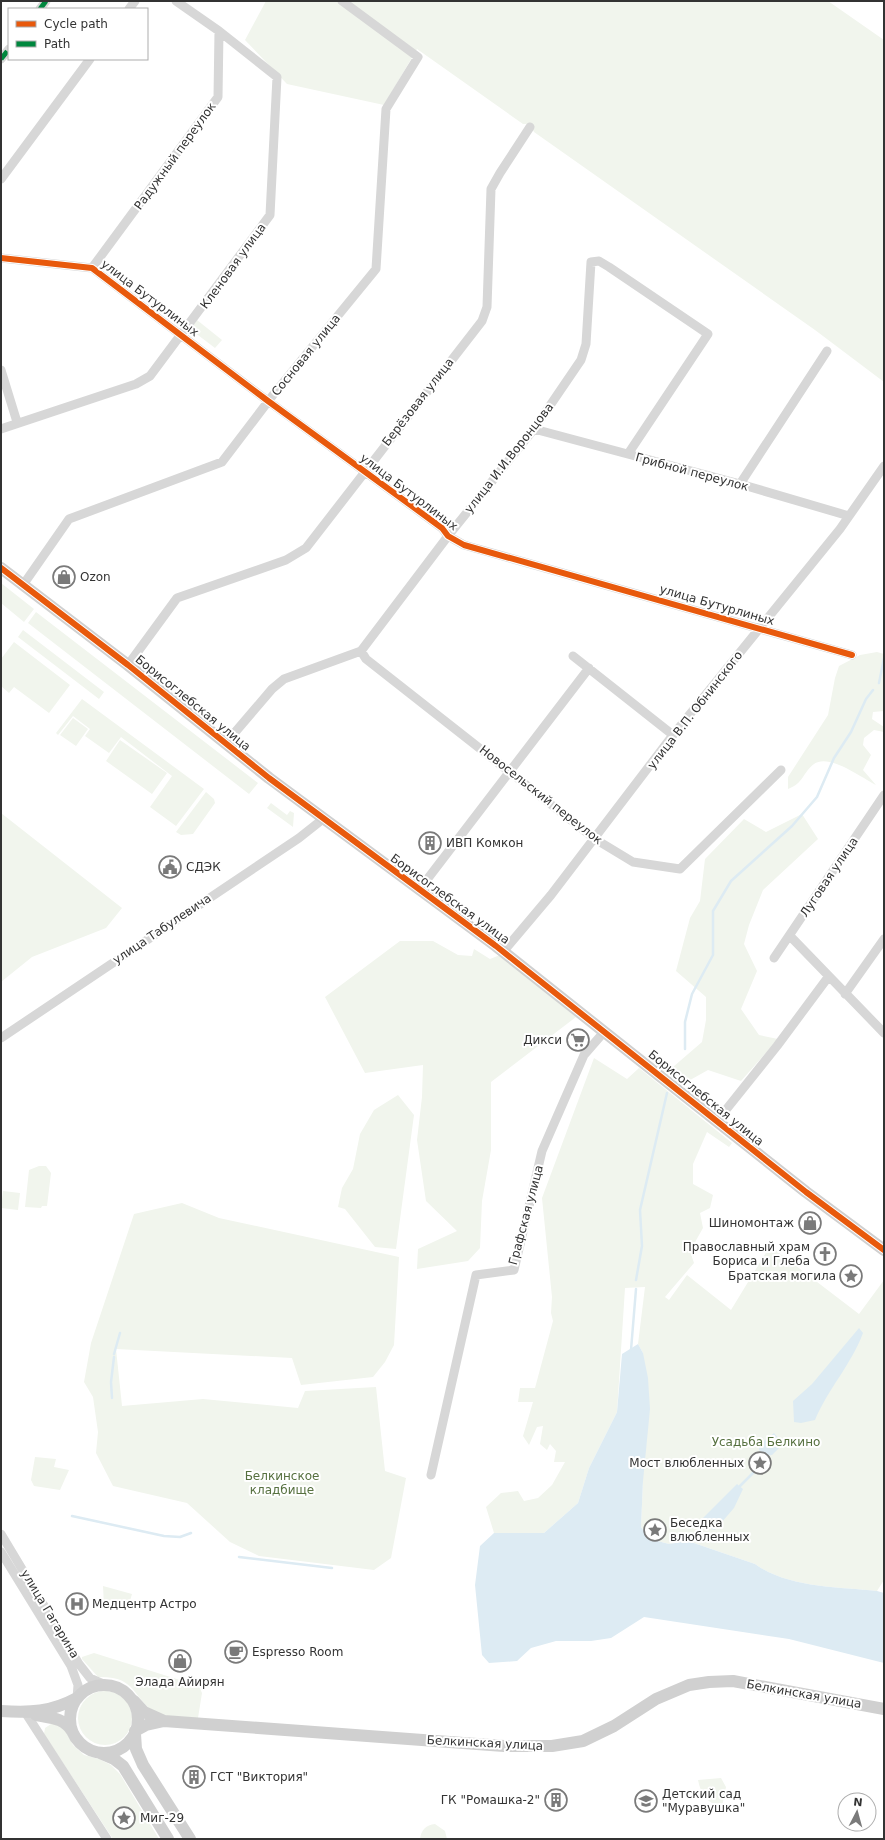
<svg xmlns="http://www.w3.org/2000/svg" width="885" height="1840" viewBox="0 0 885 1840" font-family="'DejaVu Sans',sans-serif">
<style>
.green{fill:#f1f5ed}
.water{fill:#ddebf3}
.lines{fill:none;stroke-linecap:round;stroke-linejoin:round}
.stream{stroke:#ddebf3;stroke-width:2.5}
.street{stroke:#d7d7d7;stroke-width:9}
.secondary{stroke:#d0d0d0;stroke-width:12}
.quiet{stroke:#00873e;stroke-width:5;stroke-dasharray:10 5;stroke-linecap:butt}
.cycleway-casing{stroke:#fff;stroke-width:8}
.cycleway{stroke:#e8590c;stroke-width:6}
.labels{text-anchor:middle;dominant-baseline:central;stroke-width:4;stroke-linejoin:round;paint-order:stroke}
.street-label{font-size:12px;fill:#333;stroke:#fff}
.poi-label{font-size:12px;fill:#333;stroke:#fff;text-anchor:start}
.park-label{font-size:12px;fill:#56703f;stroke:#fff}
</style>
<rect width="100%" height="100%" fill="#fff"/>
<path class="green" d="M266 1H828L884 40V382L815 330 534 132 530 124H523L417 49 384 105 287 84 245 40Z
M197 320 222 340 215 348 190 329Z
M1 583 34 609 24 622 1 603Z
M36 612 258 783 249 794 28 623Z
M23 630 104 692 99 699 18 637Z
M14 642 70 685 49 713 14 687 9 693 1 686V659Z
M877 652 884 654V711L873 712 872 719 884 727V732L874 730 864 738 863 745 871 755 863 770 876 785C862 778 829 753 814 764 803 772 804 783 788 789V777L828 715 835 678 839 666 860 655Z
M82 699 204 789 176 826 150 807 172 776 121 737 109 753 85 736 90 729 73 716 58 735 56 733Z
M73 718 88 729 76 746 60 735Z
M120 740 167 773 152 794 106 761Z
M206 792 214 799 215 803 193 834 181 835 176 832Z
M271 803 287 815 290 811 294 813 293 827 267 808Z
M1 813 122 908 106 928 32 957 1 982Z
M802 814 818 839 763 890 749 925 744 944 757 971 741 1009 759 1035 778 1039 741 1081 708 1070 683 1084 673 1067 702 1042 706 1020V997L676 971 690 918 700 901 705 859 744 819 766 832Z
M400 941H433L458 955 472 956 474 949 490 959 500 955 576 1017 491 1082V1150L482 1201 480 1248 468 1261 417 1269 418 1249 457 1231 426 1201 417 1140 422 1097 423 1065 365 1073 325 997Z
M594 1058 627 1079 639 1068 732 1143 729 1147 707 1132 693 1164V1184L713 1195 710 1208 700 1213 703 1228 690 1251 694 1263 665 1297 669 1300 687 1275 731 1310 770 1246 859 1314 884 1280V1580L877 1591C838 1587 788 1588 755 1564L688 1541 669 1544 650 1539 641 1527 643 1481V1353L638 1344 645 1287 625 1288 617 1412 589 1468 578 1503 544 1533H494L486 1507 501 1493 518 1491 524 1501 538 1498 552 1485 565 1462H554L556 1451 550 1444 547 1450 540 1444 543 1426 537 1427 529 1445 523 1436 533 1402H518L520 1388H535L553 1321 551 1313 552 1297 542 1198Z
M398 1095 414 1115 396 1249 375 1247 345 1209 338 1207 342 1188 353 1169 360 1134 374 1110Z
M39 1166H46L51 1173 47 1206H42L41 1208 25 1207 29 1170Z
M3 1191 20 1193 18 1210 1 1208Z
M182 1203 219 1218 399 1257 394 1345 385 1362 373 1377 301 1385 292 1358 116 1349 122 1406 203 1399 298 1408 305 1391 376 1387 385 1471 406 1478 391 1558 374 1570 259 1556 230 1542 187 1503 113 1486 96 1453 98 1432 93 1397 84 1382 91 1343 134 1214Z
M35 1457 56 1459 54 1467 69 1470 60 1490 34 1486 31 1480Z
M103 1586 132 1594 129 1604 121 1602 119 1610 104 1606Z
M94 1653 199 1686 202 1693 198 1718C189 1718 165 1719 158 1715 131 1698 138 1676 98 1677L82 1659V1657Z
M78 1718a27 27 0 1 1 54 0a27 27 0 1 1-54 0Z
M54 1722 63 1726 73 1745 84 1755 99 1759 111 1765 120 1774 159 1839H113L44 1734 45 1728Z
M721 1778 726 1787 722 1807C707 1803 701 1795 698 1780Z
M435 1824 445 1831 447 1839H420C421 1830 426 1825 435 1824Z"/>
<path class="water" d="M859 1328 863 1333C851 1365 828 1389 815 1420L801 1423 794 1422 793 1401 812 1384Z
M638 1344 643 1353 648 1378 650 1409 643 1481 641 1527 650 1539 669 1544 688 1541 755 1564C788 1588 838 1587 877 1591L884 1593V1663L789 1639 644 1617 611 1638 591 1641H556L531 1648 517 1661 489 1663 482 1655 475 1585 480 1546 494 1533H544L578 1503 589 1468 617 1412 622 1354Z
M774 1433 780 1440 781 1446 772 1455 766 1456 759 1450V1445Z
M737 1484 743 1489 734 1508 715 1530 696 1525Z"/>
<g class="lines">
<path class="stream" d="M879 683 884 658
M685 1049V1022L692 994 713 955V911L731 881 792 826 817 797 834 758 851 732 866 699 873 690
M636 1280 642 1246 640 1210 667 1093
M631 1350 636 1289
M114 1354 120 1333
M112 1398 111 1382 114 1357
M740 1486 756 1470 763 1454
M72 1516 164 1536 180 1537 191 1533
M239 1557 332 1568"/>
<path class="street" d="M40 9 46 1
M129 9 135 1
M1 59 9 49
M1 179 90 59
M1 258 92 268 268 401 442 528 448 536 464 545 852 655
M92 268 218 97 219 31
M1 370 17 422
M1 429 136 384 150 376 270 215 277 77 219 31 176 1
M534 429 740 484 849 516
M740 484 827 351
M23 585 69 519 222 462 273 395 376 269 386 109 418 57 342 1
M361 651 366 659 595 839 633 862 680 869 781 770
M573 656 673 735
M128 665 177 598 286 560 306 548 482 321 487 307 491 189 500 173 530 127
M225 744 272 689 284 679 361 651 448 536 534 429 581 360 586 344 591 262 599 261 609 267 708 334 628 454
M419 890 589 668
M790 936 884 1033
M503 952 551 895 673 735 840 529 884 466
M774 958 884 795
M845 994 884 939
M1 1038 299 838 323 819
M717 1121 777 1046 829 976
M431 1475 476 1275 514 1270 542 1151 584 1055 604 1032
M1 1534 79 1664 90 1678 106 1685
M1 1552 71 1666 78 1685 77 1698
M25 1712 107 1839"/>
<path class="secondary" d="M1 568 128 665 269 778 496 946 806 1192 884 1250
M70 1719a34 34 0 1 1 68 0a34 34 0 1 1-68 0Z
M134 1701 144 1712 164 1721
M1 1711C30 1713 51 1712 77 1698
M36 1715C51 1718 64 1718 72 1731
M135 1731 146 1725 164 1721 504 1746H552L583 1741 614 1726 656 1699 689 1685 709 1682 733 1681 884 1709
M135 1734 136 1749 143 1765 190 1839
M100 1753 114 1759 123 1766 168 1839"/>
<path class="quiet" d="M40 9 46 1
M1 59 9 49
M757 1460 763 1467"/>
<g class="cycleway-casing">
<path id="cycleway" d="M1 258 92 268 268 401 442 528 448 536 464 545 852 655
M1 568 128 665 269 778 496 946 806 1192 884 1250"/>
</g>
<use href="#cycleway" class="cycleway"/>
</g>
<defs>
<g id="shop-ring" transform="scale(1.15)"><circle r="9.5" fill="#fff" stroke="#7a7a7a" stroke-width="1.5"/><path d="M-5-2.5h2.3a2.7 3.5 0 0 1 5.4 0H5L5.5 6h-11ZM-1.5-2.5h3a1.5 2.3 0 0 0-3 0Z" fill="#7a7a7a"/></g>
<g id="building-ring" transform="scale(1.15)"><circle r="9.5" fill="#fff" stroke="#7a7a7a" stroke-width="1.5"/><path d="M-4-6H4V6H1V3H-1V6H-4ZM-2.5-4.3h1.7v1.8h-1.7ZM.8-4.3h1.7v1.8H.8ZM-2.5-1h1.7V.8h-1.7ZM.8-1h1.7V.8H.8Z" fill="#7a7a7a"/></g>
<g id="civic-ring" transform="scale(1.15)"><circle r="9.5" fill="#fff" stroke="#7a7a7a" stroke-width="1.5"/><path d="M-.6-6.5H3V-4.5H.6V-3L4-1V1h2V6H-6V1h2V-1L-.6-3ZM-1.2 2.5V6h2.4V2.5Z" fill="#7a7a7a"/></g>
<g id="supermarket-ring" transform="scale(1.15)"><circle r="9.5" fill="#fff" stroke="#7a7a7a" stroke-width="1.5"/><path d="M-6-5.5h2.5l.6 2H6L4.5 2H-2.5L-4.4-4H-6ZM-1.5 3.2a1.3 1.3 0 1 0 .1 0ZM3 3.2a1.3 1.3 0 1 0 .1 0Z" fill="#7a7a7a"/></g>
<g id="church-ring" transform="scale(1.15)"><circle r="9.5" fill="#fff" stroke="#7a7a7a" stroke-width="1.5"/><path d="M-1.2-6h2.4v3.5h3.3v2.4h-3.3V6h-2.4V-.1h-3.3v-2.4h3.3Z" fill="#7a7a7a"/></g>
<g id="sight-ring" transform="scale(1.15)"><circle r="9.5" fill="#fff" stroke="#7a7a7a" stroke-width="1.5"/><path d="M0-6L1.8-2.2L6-1.7L2.9 1.2L3.7 5.4L0 3.3L-3.7 5.4L-2.9 1.2L-6-1.7L-1.8-2.2Z" fill="#7a7a7a"/></g>
<g id="hospital-ring" transform="scale(1.15)"><circle r="9.5" fill="#fff" stroke="#7a7a7a" stroke-width="1.5"/><path d="M-5-5h3v3.5h4V-5h3V5h-3V1.5h-4V5h-3Z" fill="#7a7a7a"/></g>
<g id="cafe-ring" transform="scale(1.15)"><circle r="9.5" fill="#fff" stroke="#7a7a7a" stroke-width="1.5"/><path d="M-5.5-4.5H6V0H3Q3 3.5 0 3.5H-2.5Q-5.5 3.5-5.5 0ZM3-3.2v2h1.7v-2ZM-6 4.5H4V6H-6Z" fill="#7a7a7a"/></g>
<g id="school-ring" transform="scale(1.15)"><circle r="9.5" fill="#fff" stroke="#7a7a7a" stroke-width="1.5"/><path d="M0-5L7-2L0 1L-7-2ZM-4 1L0 2.5L4 1V4Q0 6-4 4Z" fill="#7a7a7a"/></g>
</defs>
<g fill-rule="evenodd">
<use href="#shop-ring" x="64" y="577"/>
<use href="#building-ring" x="430" y="843"/>
<use href="#civic-ring" x="170" y="867"/>
<use href="#supermarket-ring" x="578" y="1040"/>
<use href="#shop-ring" x="810" y="1223"/>
<use href="#church-ring" x="825" y="1254"/>
<use href="#sight-ring" x="851" y="1276"/>
<use href="#sight-ring" x="760" y="1463"/>
<use href="#sight-ring" x="655" y="1530"/>
<use href="#hospital-ring" x="77" y="1604"/>
<use href="#cafe-ring" x="236" y="1652"/>
<use href="#shop-ring" x="180" y="1661"/>
<use href="#building-ring" x="194" y="1777"/>
<use href="#building-ring" x="556" y="1800"/>
<use href="#school-ring" x="646" y="1801"/>
<use href="#sight-ring" x="124" y="1818"/>
</g>
<g class="labels">
<g class="street-label">
<text transform="translate(175 156) rotate(-54)">Радужный переулок</text>
<text transform="translate(233 266) rotate(-54)">Кленовая улица</text>
<text transform="translate(150 298) rotate(37)">улица Бутурлиных</text>
<text transform="translate(306 355) rotate(-51)">Сосновая улица</text>
<text transform="translate(418 402) rotate(-52)">Берёзовая улица</text>
<text transform="translate(509 458) rotate(-52)">улица И.И.Воронцова</text>
<text transform="translate(692 472) rotate(15)">Грибной переулок</text>
<text transform="translate(409 492) rotate(37)">улица Бутурлиных</text>
<text transform="translate(717 605) rotate(16)">улица Бутурлиных</text>
<text transform="translate(193 703) rotate(39)">Борисоглебская улица</text>
<text transform="translate(695 710) rotate(-52)">улица В.П. Обнинского</text>
<text transform="translate(541 795) rotate(38)">Новосельский переулок</text>
<text transform="translate(829 877) rotate(-56)">Луговая улица</text>
<text transform="translate(450 899) rotate(36)">Борисоглебская улица</text>
<text transform="translate(162 929) rotate(-34)">улица Табулевича</text>
<text transform="translate(706 1098) rotate(39)">Борисоглебская улица</text>
<text transform="translate(526 1215) rotate(-75)">Графская улица</text>
<text transform="translate(50 1614) rotate(59)">улица Гагарина</text>
<text transform="translate(804 1694) rotate(10)">Белкинская улица</text>
<text transform="translate(485 1743) rotate(3)">Белкинская улица</text>
</g>
<g class="poi-label">
<text x="80" y="577">Ozon</text>
<text x="446" y="843">ИВП Комкон</text>
<text x="186" y="867">СДЭК</text>
<text x="562" y="1040" text-anchor="end">Дикси</text>
<text x="794" y="1223" text-anchor="end">Шиномонтаж</text>
<text x="810" y="1247" text-anchor="end">Православный храм<tspan x="810" dy="14">Бориса и Глеба</tspan></text>
<text x="836" y="1276" text-anchor="end">Братская могила</text>
<text x="744" y="1463" text-anchor="end">Мост влюбленных</text>
<text x="670" y="1523">Беседка<tspan x="670" dy="14">влюбленных</tspan></text>
<text x="92" y="1604">Медцентр Астро</text>
<text x="252" y="1652">Espresso Room</text>
<text x="180" y="1682" text-anchor="middle">Элада Айирян</text>
<text x="210" y="1777">ГСТ "Виктория"</text>
<text x="662" y="1794">Детский сад<tspan x="662" dy="14">"Муравушка"</tspan></text>
<text x="540" y="1800" text-anchor="end">ГК "Ромашка-2"</text>
<text x="140" y="1818">Миг-29</text>
</g>
<g class="park-label">
<text x="766" y="1442">Усадьба Белкино</text>
<text x="282" y="1476">Белкинское<tspan x="282" dy="14">кладбище</tspan></text>
</g>
</g>
<rect width="885" height="1840" fill="none" stroke="#333333" stroke-width="4"/>
<rect x="8" y="8" width="140" height="52" fill="#ffffff" stroke="#adadad"/>
<rect x="16" y="21" width="20" height="6" fill="#e8590c" stroke="#adadad"/>
<text x="44" y="28" font-size="12" fill="#333333">Cycle path</text>
<rect x="16" y="41" width="20" height="6" fill="#00873e" stroke="#adadad"/>
<text x="44" y="48" font-size="12" fill="#333333">Path</text>
<g transform="translate(857 1812) rotate(6)"><circle r="19" fill="#ffffff" stroke="#adadad"/>
<path d="M0-3L7 15L0 10L-7 15Z" fill="#7a7a7a"/>
<text y="-6" font-size="11" font-weight="bold" text-anchor="middle" fill="#333333">N</text>
</g>
</svg>
